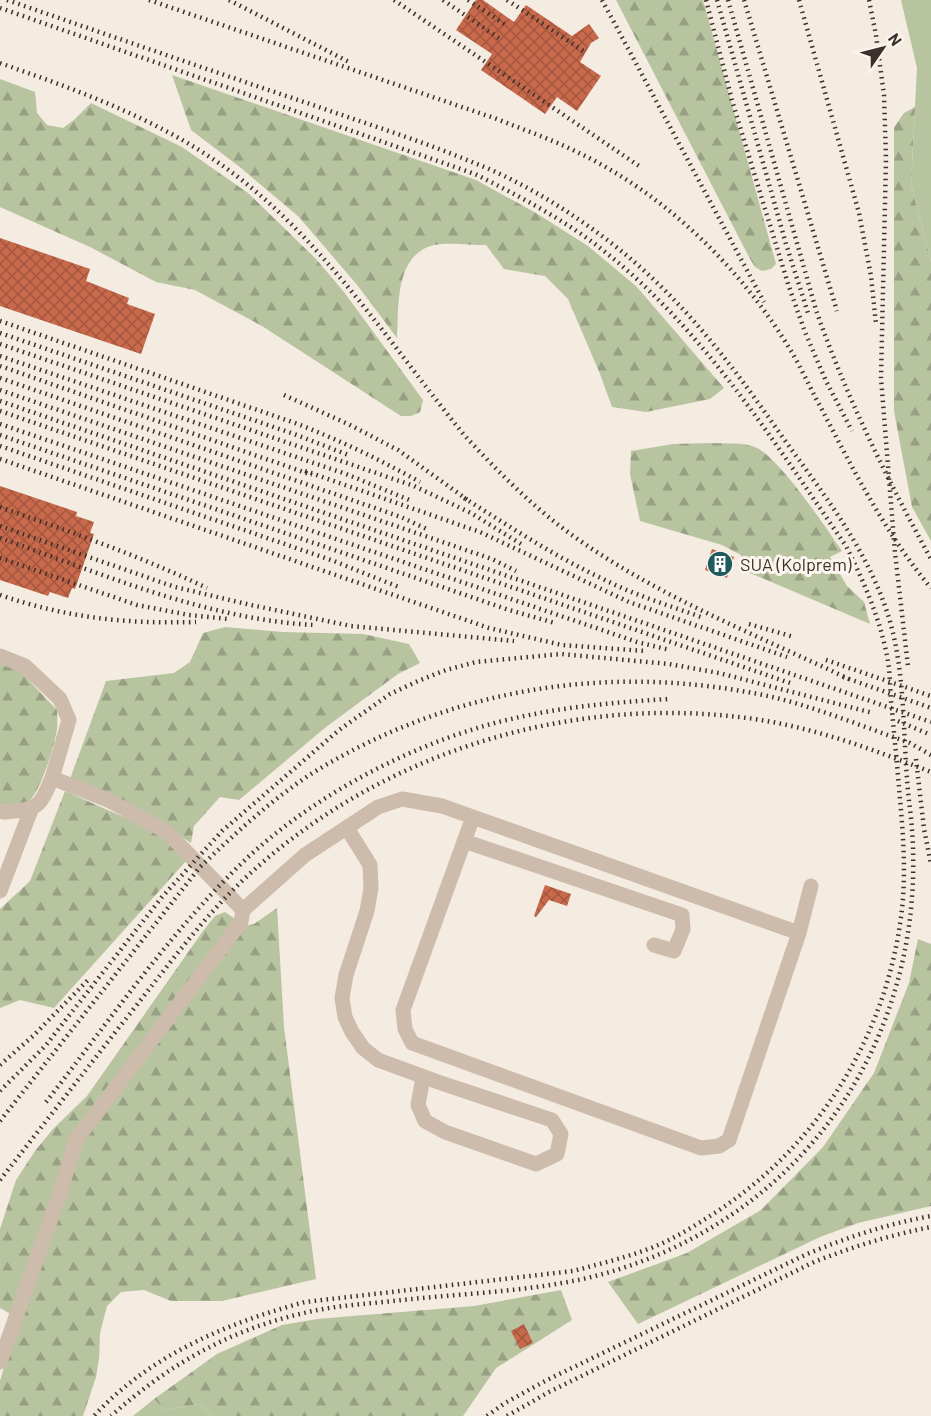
<svg xmlns="http://www.w3.org/2000/svg" width="931" height="1416" viewBox="0 0 931 1416" font-family="Barlow,sans-serif">
<style>
.green{fill:#b8c4a0}
.forest{fill:url(#forest-firs)}
.building{fill:url(#building-cross-hatch)}
.lines{fill:none;stroke-linecap:round;stroke-linejoin:round}
.minor{stroke:#cdbbac;stroke-width:15}
.rail{stroke:#3b302b;stroke-width:4.5;stroke-dasharray:1.5 4.5;stroke-linecap:butt}
.labels{text-anchor:middle;dominant-baseline:central;stroke-width:6;stroke-linejoin:round;paint-order:stroke}
.poi-label{font-size:18px;fill:#3b302b;stroke:#fbf5ee;text-anchor:start}
</style>
<defs>
<pattern id="forest-firs" width="22" height="20" patternUnits="userSpaceOnUse" patternTransform="scale(1.5)"><rect width="22" height="20" fill="#b8c4a0"/><path d="M5 1l3.5 6h-7zM16 11l3.5 6h-7z" fill="#97a083"/></pattern>
<pattern id="building-cross-hatch" width="8" height="8" patternUnits="userSpaceOnUse" patternTransform="scale(1.5)"><rect width="8" height="8" fill="#c8694b"/><path d="M0 0l8 8M0 8l8-8" fill="none" stroke="#a4573f"/></pattern>
</defs>
<rect width="100%" height="100%" fill="#f4ebe1"/>
<path class="green" d="M901 0H931V261L911 185 917 68Z
M154 1399 165 1410 200 1404 212 1416H133Z"/>
<path class="forest" d="M616 0H703L776 264 771 269 762 271 755 267 749 257Z
M172 75 476 180 536 213 588 246 636 286 724 388 710 399 646 412 612 407 600 374 568 299 545 276 504 269 486 245C470 245 448 242 434 245 394 255 399 307 397 338L358 286 299 217 241 168 191 130Z
M0 79 35 92 37 113 47 125 63 128 74 120 91 103 182 147 248 193 316 259 344 292 423 400 420 412 411 416H401L262 326 195 290 156 282 90 247 0 207Z
M915 107 911 185 931 261V541L912 507 894 411V127L904 113Z
M712 443C725 444 743 442 755 447 779 457 826 528 842 551L830 557 847 586 864 602 870 624 743 570 741 555 722 545 640 521 630 474 631 451 673 444Z
M225 627 282 632 363 634 409 644 420 663 398 674 326 727 239 800 220 797 194 826 191 843 134 806 70 779 106 681 174 673 190 662 203 633Z
M0 664 19 670 57 710C57 716 58 722 57 729 55 744 40 794 28 802 20 806 9 805 0 804Z
M65 791 164 835 187 860 54 1008 20 1000 0 1008V909L30 881Z
M277 908 284 1027 316 1279 222 1301H171L144 1290 121 1292 107 1306 100 1333 99 1359 96 1377 83 1416H0V1381L18 1318 0 1308V1229L16 1180 35 1151 53 1129 87 1096 203 931 215 916 225 912 245 926 254 924Z
M918 939 931 944V1206L858 1223 820 1237 638 1324 608 1282 687 1253 761 1210 823 1147 874 1073 909 983Z
M561 1290 572 1320 496 1368 463 1416H212L200 1404 165 1410 154 1399 217 1354 282 1325 317 1319 474 1306Z"/>
<path class="building" d="M476 0H483L514 22 526 5 572 36 589 24 599 38 591 43 580 62 601 76 577 111 557 97 545 114 481 70 492 54 456 30Z
M0 238 90 269 86 281 129 298 127 304 155 314 141 354 0 306Z
M0 486 77 512 76 516 94 522 90 533 94 534 75 589 72 588 68 598 50 592 48 596 0 580Z
M712 549 734 557 727 578 705 570Z
M545 885 571 894 567 906 549 900 536 917 534 916Z
M524 1324 533 1343 520 1349 511 1331Z"/>
<g class="lines">
<path class="minor" d="M0 656 25 666 60 699 69 720 52 778 108 800 167 832 243 910 241 922 76 1140 59 1196 0 1362
M0 811 4 812C38 809 39 809 52 778
M347 828 370 865 371 888 367 911 346 975 342 998 345 1017 352 1032 363 1048 378 1060 438 1082 552 1120 561 1134 557 1154 536 1164 445 1132 425 1121 418 1105 423 1077
M464 841 682 915 683 929 674 951 654 945
M0 891 31 810
M243 910 305 855 378 807 402 799 442 806 799 933 729 1140 719 1146 701 1148 412 1043 405 1029 403 1010 473 817
M799 933 811 886"/>
<path class="rail" d="M7 0C108 35 209 70 310 104 364 123 419 140 472 162 521 181 568 210 610 242 681 297 730 362 781 435 824 495 871 553 891 625 907 685 902 747 910 809 929 967 865 1125 731 1215 684 1247 629 1270 573 1281 517 1292 458 1294 402 1300 369 1304 336 1305 304 1313 229 1330 168 1365 111 1416
M149 0 497 119C524 130 551 139 577 152 663 193 738 265 788 346 800 365 809 386 820 406 853 469 885 533 931 588
M229 0 351 63
M394 0 642 168
M443 0 500 39
M468 0 507 26
M507 0 585 52
M602 0 764 302
M706 0 733 104 788 284 805 332 826 381 852 431
M717 0 786 244 808 313
M728 0 816 310C846 396 887 479 931 559
M744 0 837 311
M799 0 859 213 871 276 876 324
M869 0 876 35 884 95 886 159 881 378 895 553 908 666
M0 8 475 174C519 196 565 220 604 251 704 330 774 442 846 546 863 580 878 614 886 651 890 668 890 684 891 701 893 722 895 743 897 764 901 815 908 866 901 917 885 1040 815 1150 710 1216 691 1228 672 1240 651 1248 625 1258 599 1264 573 1271L305 1302C227 1323 150 1355 94 1416
M0 63C88 94 175 125 248 185 333 254 396 352 465 436 492 465 520 494 551 519 637 588 750 632 849 679
M0 321 295 423C339 440 379 459 420 482
M0 333 294 434 351 456
M0 344 414 486 471 513 521 544
M0 356 346 474 412 501
M0 366 312 475
M0 378 401 517 429 530
M0 390 492 559 516 571
M284 395 348 424 398 450 469 501
M0 401 931 722
M0 411 793 684
M0 424 637 642 670 650
M0 435 509 610 555 623
M0 446 334 561 401 588
M0 459 489 628 562 645 645 651
M305 471 480 532 629 602 787 657
M464 498C509 526 554 556 603 579 634 595 668 605 701 617
M0 507C71 532 140 556 207 588
M0 526 175 587 251 605 351 626 514 641
M0 538C100 573 208 620 315 625
M0 558 137 605 189 615 228 619
M0 595C68 618 125 624 196 622
M749 624 794 637
M826 660 931 696
M843 677 931 708
M898 721 931 735
M916 759 924 829 931 864
M0 1065 33 1036 88 980
M0 1091 46 1045 162 897 222 831 339 730 390 694 418 681 446 670 476 662 561 654 669 664 719 673 873 713
M46 1102C110 1020 170 932 245 860 317 792 424 737 520 717 570 706 619 702 669 699
M0 1121 200 867C237 832 275 796 319 769 456 687 612 663 768 696 816 707 864 727 910 743L931 755
M0 1180C45 1123 90 1064 136 1006 173 959 209 910 254 870 386 751 571 695 747 718 810 726 872 749 931 772
M487 1416 505 1403 547 1380 807 1254C848 1237 887 1224 931 1216
M507 1416 549 1392 814 1262C852 1247 890 1235 931 1227"/>
</g>
<defs>
<g id="building-disc" transform="scale(1.35)"><circle r="9.5" fill="#1f5a5e" stroke="#fbf5ee"/><path d="M-4-6H4V6H1V3H-1V6H-4ZM-2.5-4.3h1.7v1.8h-1.7ZM.8-4.3h1.7v1.8H.8ZM-2.5-1h1.7V.8h-1.7ZM.8-1h1.7V.8H.8Z" fill="#fff"/></g>
</defs>
<g fill-rule="evenodd">
<use href="#building-disc" x="720" y="564"/>
</g>
<g class="labels">
<g class="poi-label">
<text x="740" y="564">SUA (Kolprem)</text>
</g>
</g>
<g transform="translate(883 48) rotate(55)" stroke="#fbf5ee" stroke-width="4.5" paint-order="stroke">
<path d="M0-4.5L10 22L0 15L-10 22Z" fill="#3b302b"/>
<text y="-9" font-size="16" font-weight="bold" text-anchor="middle" fill="#3b302b">N</text>
</g>
</svg>
